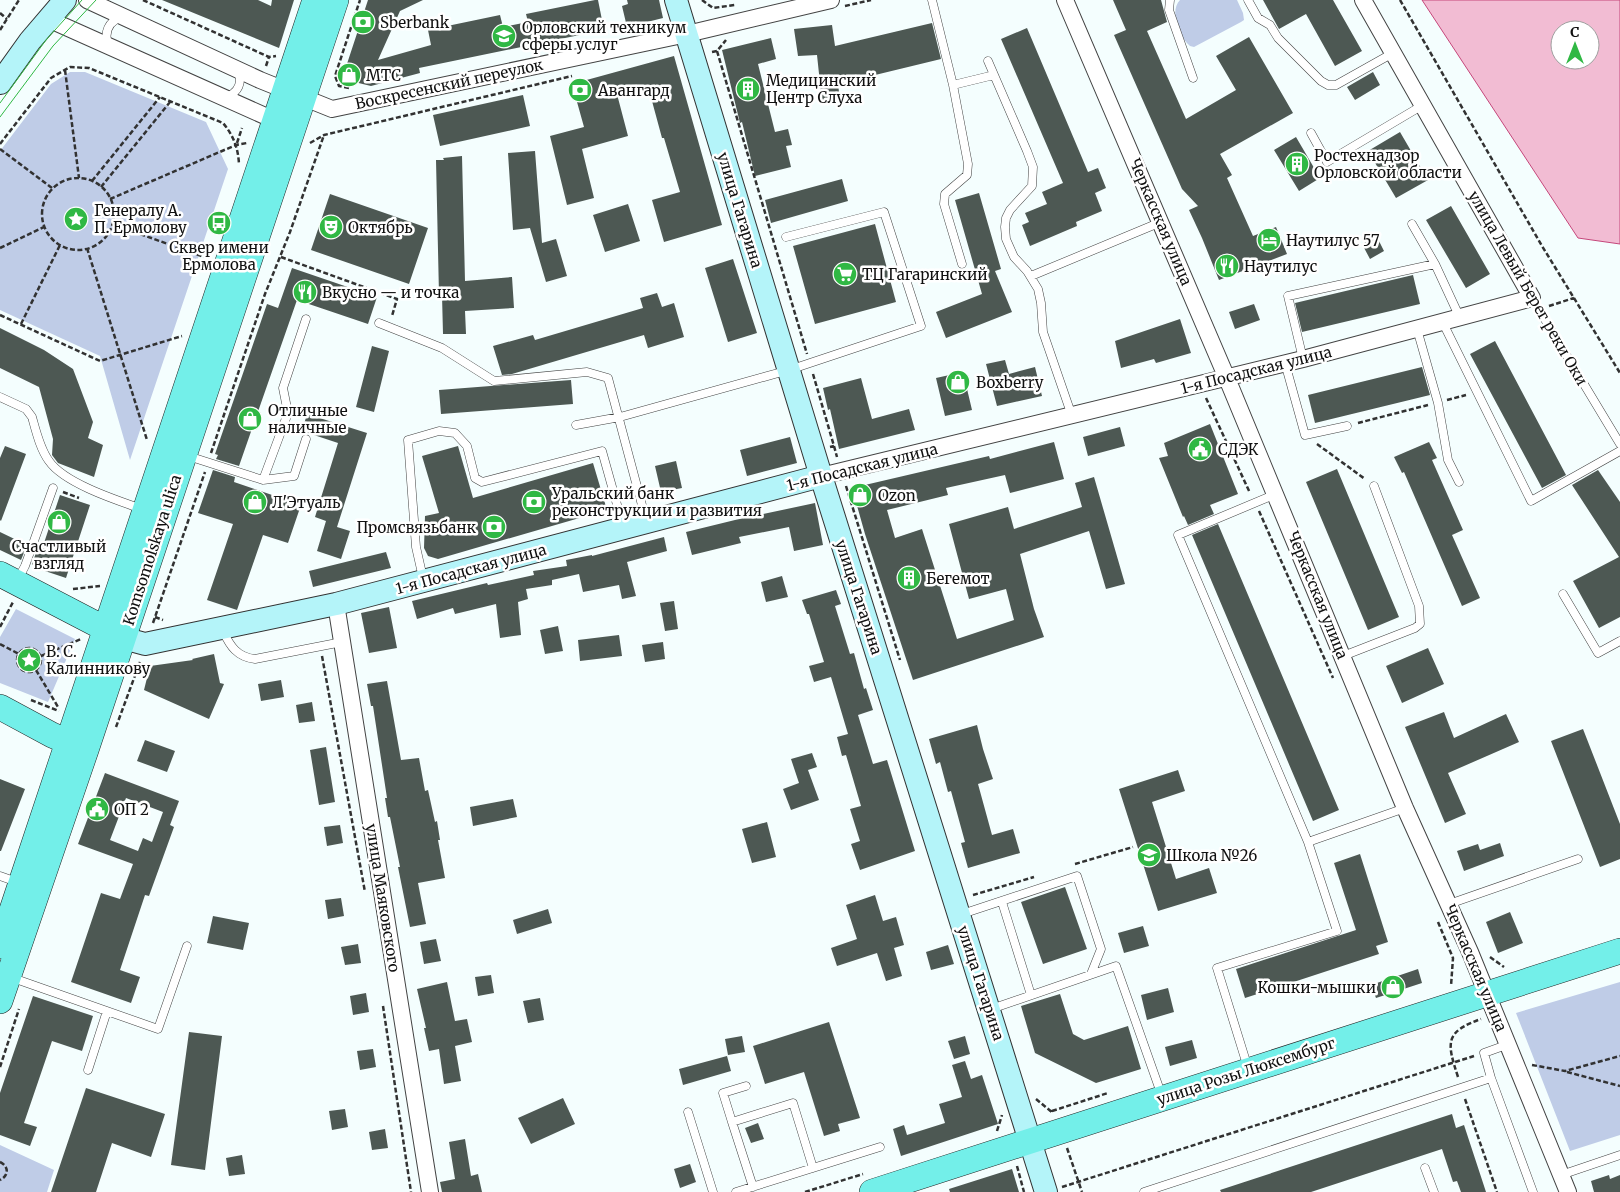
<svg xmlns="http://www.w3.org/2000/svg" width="1620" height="1192" viewBox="0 0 1620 1192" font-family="Merriweather,serif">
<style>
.green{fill:#bfcce7}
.water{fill:#f2bcd3;stroke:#c5477b;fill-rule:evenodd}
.building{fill:#4d5853;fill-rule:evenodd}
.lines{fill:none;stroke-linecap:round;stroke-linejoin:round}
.lane-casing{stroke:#434343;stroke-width:9}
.street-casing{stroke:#434343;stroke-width:18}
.secondary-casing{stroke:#323232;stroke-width:24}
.primary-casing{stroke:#212121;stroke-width:26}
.path{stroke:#323232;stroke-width:2.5;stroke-dasharray:5 2.5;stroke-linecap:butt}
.lane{stroke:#fff;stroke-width:8}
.street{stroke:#fff;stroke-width:16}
.secondary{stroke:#b4f4f9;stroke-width:22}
.primary{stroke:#73efe9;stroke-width:25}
.tram{stroke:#30b844;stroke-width:1}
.labels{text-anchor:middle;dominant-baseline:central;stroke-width:5;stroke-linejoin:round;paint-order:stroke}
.poi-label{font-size:15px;fill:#101010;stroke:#fff;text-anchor:start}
.street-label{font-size:15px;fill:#101010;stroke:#fff}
</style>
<rect width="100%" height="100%" fill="#f4fefe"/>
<path class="green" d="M1180 0H1237L1243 13 1244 20 1241 22 1194 47 1190 46C1179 37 1169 11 1180 0Z
M70 72H85L206 122 228 169 130 460 100 356 0 310V151L51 84Z
M16 609 75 639 48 702 0 683V637Z
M1620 982V1135L1570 1151 1516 1013Z
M0 1145 54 1170 47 1192H0Z"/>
<path class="water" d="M1422 0H1620V244L1578 238ZM1560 30H1590V60H1560Z"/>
<path class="building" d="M162 0H258L271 6 272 0H294L279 48Z
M368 0H423L400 11 378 60 431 45 428 30 500 15 503 27 528 22 526 14 595 0H598L604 30 419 68 420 73 371 86 342 79Z
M627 0H659L663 18 627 27 622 6 628 4Z
M1113 0H1161L1167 22 1147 31 1186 119 1236 90 1216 56 1249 37 1293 113 1220 154 1232 175 1227 178 1253 236 1276 227 1287 254 1219 280 1202 238 1189 210 1198 206 1182 189 1114 35 1126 30Z
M1263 0H1333L1362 51 1335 66 1306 14 1279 29Z
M932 23 941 59 838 84 840 100 822 102 817 55 798 56 794 29 832 25 835 46Z
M1027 28 1088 172 1098 168 1106 188 1095 193 1102 211 1076 222 1077 226 1030 246 1022 225 1029 222 1025 213 1047 204 1042 192 1063 183 1001 39Z
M771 38 776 59 758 64 775 132 788 129 792 145 786 146 791 167 755 176 742 122 740 123 722 50Z
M674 56 722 225 664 242 652 200 680 192 664 138H662L649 90 618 98 628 136 582 149 594 198 567 205 550 136 584 127 572 84Z
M1373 72 1380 85 1355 100 1347 87Z
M523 95 530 126 440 146 433 115Z
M1400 132 1428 180 1396 198 1368 151Z
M1296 137 1320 178 1299 191 1274 150Z
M535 151 542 243 556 239 567 276 546 282 530 228 513 230 508 153Z
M462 156 465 281 512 277 514 308 465 311 466 334H443L442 295H439L436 160H444L443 158Z
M842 179 848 201 771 223 765 200Z
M979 193 1001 269 995 271 1012 312 946 338 936 312 982 294 955 200Z
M330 194 428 228 409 284 311 250Z
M628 204 640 241 605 252 593 215Z
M1451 206 1490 274 1466 288 1426 220Z
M875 224 896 302 815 324 793 246Z
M1377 237 1384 251 1370 259 1362 244Z
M733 259 757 333 728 342 705 268Z
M292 268 377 297 368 324 297 300 239 466 216 459 218 455 215 454 267 304 278 308Z
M1413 275 1420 304 1302 332 1295 303Z
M657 293 662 307 674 303 684 337 648 348 644 335 512 374 502 375 493 346 533 335 535 340 643 308 640 298Z
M1254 304 1260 320 1235 329 1229 312Z
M1180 319 1191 353 1156 363 1154 359 1121 368 1115 341Z
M0 328 44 350 73 369 93 422 88 438 103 445 94 477 58 463 52 455 53 439 39 387 0 368Z
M1495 341 1566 475 1542 488 1470 354Z
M372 346 389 351 374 412 356 407Z
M1005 360 1009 374 1035 367 1042 396 997 406 986 364Z
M1422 367 1430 395 1315 423 1308 395Z
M963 372 972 410 945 416 936 378Z
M861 378 872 419 909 409 915 430 839 449 830 409 828 410 823 388Z
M571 380 573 404 441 414 439 390Z
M307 414 367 433 337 527 350 531 341 559 317 551 326 521 315 517 338 443 302 431Z
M1210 424 1238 494 1210 505 1214 514 1188 525 1184 516 1183 517 1159 458 1168 456 1164 443Z
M1120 427 1125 446 1088 456 1083 437Z
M790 437 797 463 747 476 740 450Z
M1054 442 1064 479 1010 493 1005 475 946 488 948 495 887 510 895 538 922 529 957 639 1014 620 1006 589 969 599 949 524 1008 507 1014 529 1082 507 1075 483 1094 477 1125 584 1106 589 1089 531 1020 554 1034 609 1044 637 913 680 865 534 852 488 989 456 990 459Z
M1429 442 1437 458 1432 460 1463 530 1452 535 1480 598 1462 606 1404 472 1402 473 1394 457Z
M5 446 26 454 1 521 0 520V458Z
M458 446 473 498 593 463 607 510 438 559 428 556 424 548 425 516 439 513 422 456Z
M676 461 682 488 661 492 655 466Z
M1337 469 1399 617 1368 630 1306 482Z
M213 470 235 477 234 482 301 505 288 543 263 535 237 610 207 600 233 524 198 513Z
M1598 470 1620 502V617L1599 628 1573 581 1619 557 1572 485Z
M60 495 90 505 66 578 36 568 32 564 37 550 41 552Z
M815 503 823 545 794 551 789 527 739 537 741 543 692 555 686 532 735 520Z
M1218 524 1339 810 1313 821 1192 535Z
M0 532 27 545 21 560 0 550Z
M664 537 667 551 627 562 636 596 622 599 619 585 583 592 579 574 552 580V585L526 589 528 599 518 602 521 635 500 638 496 604 455 614 453 608 417 619 412 601 487 583 488 585 534 575 533 571 567 566 566 560 592 555V556Z
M386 552 391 568 313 587 309 571Z
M782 576 788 597 766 602 761 582Z
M836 590 841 604 835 606 850 654 854 653 864 689 866 688 873 710 858 715 873 764 887 760 915 851 860 870 851 844 860 841 850 809 861 806 846 755 842 756 837 737 848 734 831 677 814 682 809 666 824 662 809 614H807L802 600Z
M674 601 678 629 665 631 660 603Z
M389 607 397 648 369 653 361 613Z
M558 626 563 651 545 654 540 630Z
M619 635 622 656 580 661 578 640Z
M663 642 665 659 645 662 642 645Z
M1428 648 1444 684 1402 703 1386 666Z
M214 654 220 683 224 684 209 719 144 690 150 666 193 660 192 659Z
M281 680 284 697 261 701 258 684Z
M387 681 401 760 419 758 425 791 428 790 435 822 437 821 440 840H438L445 878 418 883 426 924 410 927 398 867H400L390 817H388L385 798H387L373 706H371L367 684Z
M312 702 315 721 299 723 296 705Z
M1444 712 1454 738 1506 714 1519 742 1448 773 1466 814 1445 823 1405 727Z
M977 725 983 749 993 779 978 784 992 835 1013 829 1020 853 968 868 961 843 965 842 951 791 948 792 940 762 936 764 929 739Z
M1583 729 1620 824V859L1600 867 1551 741Z
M145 740 175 751 167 772 137 761Z
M326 747 335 802 319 805 310 750Z
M812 753 817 767 808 770 819 800 791 810 783 789 799 783 791 759Z
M1178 770 1185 791 1152 802 1176 879 1209 868 1217 893 1158 911 1119 789Z
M105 773 179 801 170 825 174 827 149 896 145 895 120 970 140 977 131 1003 71 982 101 893 120 899 133 864 78 844ZM126 798 163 812 152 842 143 838 138 851 110 840Z
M0 779 25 789 1 851H0Z
M513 799 517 817 473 826 470 807Z
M767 822 776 857 752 863 742 829Z
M340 825 343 843 327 846 324 827Z
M1500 843 1504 856 1464 871 1457 851 1478 844 1480 850Z
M1360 854 1388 942 1376 946 1379 954 1245 998 1236 969 1356 930 1334 863Z
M1065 887 1087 949 1043 964 1021 902Z
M875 895 883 921 896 917 904 945 894 948 902 976 886 981 877 953 837 966 831 948 857 939 846 905Z
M341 898 344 916 328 919 325 900Z
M548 909 552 923 517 934 513 920Z
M1510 912 1523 943 1498 953 1486 922Z
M213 916 249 923 243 950 207 943Z
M1143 926 1149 946 1124 953 1118 933Z
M436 939 441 961 424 964 420 942Z
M358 944 361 963 345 965 341 947Z
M948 945 954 964 931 970 926 952Z
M1418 969 1422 983 1376 998 1371 985Z
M491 975 494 993 478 996 475 977Z
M447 982 455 1021 467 1019 472 1042 455 1046 461 1081 444 1084 439 1049 429 1051 424 1028H426L417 989Z
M1168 988 1174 1012 1147 1020 1141 995Z
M366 993 369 1012 353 1015 350 996Z
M1060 994 1073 1034 1084 1040 1128 1026 1141 1069 1096 1083 1035 1053 1021 1006Z
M33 996 93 1016 82 1051 52 1041 24 1123 37 1127 30 1146 0 1135V1093Z
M540 998 544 1020 528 1023 523 1001Z
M829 1022 860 1118 838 1124 840 1131 824 1136 804 1072 765 1084 753 1046Z
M189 1032 222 1036 205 1170 171 1165Z
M742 1036 745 1052 728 1055 725 1039Z
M965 1036 970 1054 954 1059 948 1041Z
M1192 1040 1197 1058 1170 1066 1165 1047Z
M373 1049 376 1067 360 1070 357 1051Z
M727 1056 731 1071 683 1085 679 1069Z
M965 1061 971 1079 982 1075 998 1124 901 1156 893 1129 904 1125 907 1135 945 1123 939 1104 962 1097 952 1065Z
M86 1088 165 1114 151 1157 112 1143 96 1192H51Z
M563 1098 575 1124 531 1144 518 1118Z
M345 1109 348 1127 332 1130 329 1111Z
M1452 1114 1456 1128 1464 1125 1486 1192H1461L1457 1181 1453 1182 1442 1149 1311 1192H1221L1220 1190Z
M758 1123 764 1139 751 1143 745 1128Z
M385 1129 388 1148 372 1150 369 1132Z
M465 1139 471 1176 478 1174 482 1192H442L440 1182 455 1179 449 1142Z
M242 1155 245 1174 229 1176 226 1158Z
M690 1164 696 1182 680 1188 674 1169Z
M1012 1169 1019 1192H950L949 1189Z
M1609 1175 1610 1179 1620 1175V1192H1594L1591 1181Z"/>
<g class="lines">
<g class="lane-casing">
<path id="lane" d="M932 0 953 85 994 75
M1170 0 1169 10 1193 78
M1248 0 1258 18 1270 25 1278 38 1321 81 1328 85H1336L1393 53
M108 45C104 32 108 22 121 17
M988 61 1027 151 1033 167 1032 186 1010 210 1006 218 1005 227 1006 239 1014 257 1027 271 1038 289 1041 303 1043 332 1072 416
M953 85 968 164 967 175 945 194 944 204 962 264
M227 97C238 92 243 83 238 71
M1311 133 1327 162 1423 105
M1412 224 1435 264
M1031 276 1161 222
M1532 298 1620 444
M379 323 442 348 494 381 587 372 608 378 646 520
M1443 323 1531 501 1620 451
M1417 329 1438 403 1448 460 1459 482
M1303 359 1288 296 1435 264 1460 318
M1285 363 1305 435 1347 426
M0 397 26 409 32 417C36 431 40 449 49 461 64 483 116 500 142 509
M576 425 620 417 789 370 921 326 884 212 786 237
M188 456 263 480 294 476 306 439
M263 480 288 413 283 388 306 319
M1276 494 1178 535 1308 842
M423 578 416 547 408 440 439 431 455 433 467 446 475 478 482 482 602 451 623 526
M17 581 25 566 53 488
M1563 594 1598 653 1620 641
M223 631C230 646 237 657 255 659L342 642
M1343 656 1415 628 1420 624 1419 606 1374 486
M0 876 17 882
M1002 902 1031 995
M1449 904 1578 859
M962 914 1077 876 1101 949 1091 974
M10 977 158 1029 187 946
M991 1009 1116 966 1162 1096
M1248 1068 1217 968 1337 931 1308 842 1405 808
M88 1070 107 1011
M1491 1078 1533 1192
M688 1112 713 1192
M732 1122 723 1093 746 1086
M1425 1168 1434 1192
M1561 1175 1620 1155
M753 1187 732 1122 793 1103 813 1168
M736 1192 880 1147
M1144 1192 1491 1078 1484 1053 1509 1044"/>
</g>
<g class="street-casing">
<path id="street" d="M87 0 260 80 332 109 687 34 831 0
M1065 0 1226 376 1405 808 1470 952 1568 1192
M48 19 283 124
M821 476 1303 359 1532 298 1363 0
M336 604 430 1192"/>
</g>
<g class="secondary-casing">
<path id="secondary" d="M676 0 821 476 1046 1192
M0 83 30 41 65 0
M123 638 145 644 336 604 821 476"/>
</g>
<g class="primary-casing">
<path id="primary" d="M0 574 121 637
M0 707 52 735 84 749
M0 946 315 0
M0 1001 86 750 336 0
M872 1192 1620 951"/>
</g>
<path class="path" d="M143 0 269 57 276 56
M702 0 713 8 735 5
M1400 0 1542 246 1620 373
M845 6 871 0
M0 13 7 19
M0 30 19 0
M717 51 807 354
M712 52 717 51 726 40
M266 66 269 57
M65 70 79 178
M349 88 339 86 335 76 360 0
M237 143 242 128
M310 143 324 135 572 76
M0 144 51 78 70 67 89 68 223 123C233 135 238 147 239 164
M0 149 52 188
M42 214a36 36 0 1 1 72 0a36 36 0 1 1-72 0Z
M92 181 160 97
M101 187 170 102
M110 199 236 145 247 143
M112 224 210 259
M0 248 44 227
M87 248 147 440
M281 257 397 299 392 316
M1549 306 1574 298
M0 315 100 361 182 336
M21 324 60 245
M813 374 834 446 830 447
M1206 398 1250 493
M1447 400 1466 395
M1358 423 1428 405
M1317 444 1365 479
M834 446 837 457
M211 453 265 294 290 232 324 135
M846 486 900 660
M63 492 79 498
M1259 511 1333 678
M73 589 100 586
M155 617 163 620
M153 623 205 472
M0 627 13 602
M0 644 19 654
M17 660a12 12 0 1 1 24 0a12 12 0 1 1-24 0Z
M41 656 81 639
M322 656 365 892
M36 670 58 707
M31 700 59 711
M116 727 140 662
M1075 864 1133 847
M973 895 1034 877
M1438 922 1453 958 1451 986
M1490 957 1504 967
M383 1006 411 1192
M1532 1065 1565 1071 1620 1056
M0 1067 19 1009
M1567 1072 1620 1086
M1458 1077C1447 1043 1444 1032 1481 1019
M1036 1099 1053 1113
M1465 1099 1497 1192
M1052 1111 1108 1093
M997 1131 1002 1115
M1067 1148 1082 1192
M0 1162C9 1166 9 1176 0 1180
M1017 1166 1024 1192
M1062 1187 1474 1056
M805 1192 863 1174"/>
<use href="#lane" class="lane"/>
<use href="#street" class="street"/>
<use href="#secondary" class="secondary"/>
<use href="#primary" class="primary"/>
<path class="tram" d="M0 103 46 40 82 0
M0 117 53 46 96 0"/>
</g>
<defs>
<g id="bank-disc" transform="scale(1.25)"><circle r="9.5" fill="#30b844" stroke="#fff"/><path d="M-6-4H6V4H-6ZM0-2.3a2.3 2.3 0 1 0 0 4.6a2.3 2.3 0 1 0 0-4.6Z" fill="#fff"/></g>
<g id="university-disc" transform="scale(1.25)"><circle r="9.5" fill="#30b844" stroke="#fff"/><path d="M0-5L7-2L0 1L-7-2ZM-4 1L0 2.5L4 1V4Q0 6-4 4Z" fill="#fff"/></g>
<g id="shop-disc" transform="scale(1.25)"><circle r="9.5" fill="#30b844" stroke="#fff"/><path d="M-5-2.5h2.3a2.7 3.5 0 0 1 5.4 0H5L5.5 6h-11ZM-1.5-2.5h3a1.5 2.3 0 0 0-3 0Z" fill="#fff"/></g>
<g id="building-disc" transform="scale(1.25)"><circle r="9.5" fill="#30b844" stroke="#fff"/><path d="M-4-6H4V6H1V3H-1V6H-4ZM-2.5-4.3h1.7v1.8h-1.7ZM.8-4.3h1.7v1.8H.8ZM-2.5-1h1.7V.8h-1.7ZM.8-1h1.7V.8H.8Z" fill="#fff"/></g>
<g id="sight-disc" transform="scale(1.25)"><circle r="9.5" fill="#30b844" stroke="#fff"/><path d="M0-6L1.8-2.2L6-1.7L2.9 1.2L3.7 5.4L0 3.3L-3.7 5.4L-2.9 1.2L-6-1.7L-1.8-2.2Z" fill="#fff"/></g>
<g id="bus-disc" transform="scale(1.25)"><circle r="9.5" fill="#30b844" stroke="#fff"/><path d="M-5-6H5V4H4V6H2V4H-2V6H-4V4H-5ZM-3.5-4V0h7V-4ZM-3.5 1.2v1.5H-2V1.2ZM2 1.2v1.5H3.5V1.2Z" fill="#fff"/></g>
<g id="theatre-disc" transform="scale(1.25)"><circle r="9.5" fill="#30b844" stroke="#fff"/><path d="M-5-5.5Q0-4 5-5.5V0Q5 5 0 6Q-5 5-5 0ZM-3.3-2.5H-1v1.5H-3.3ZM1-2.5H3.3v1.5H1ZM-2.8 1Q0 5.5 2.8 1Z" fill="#fff"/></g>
<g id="hotel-disc" transform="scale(1.25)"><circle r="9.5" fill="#30b844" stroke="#fff"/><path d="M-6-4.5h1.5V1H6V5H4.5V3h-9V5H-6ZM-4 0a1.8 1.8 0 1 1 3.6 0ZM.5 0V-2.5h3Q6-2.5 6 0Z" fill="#fff"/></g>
<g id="restaurant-disc" transform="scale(1.25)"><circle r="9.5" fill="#30b844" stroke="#fff"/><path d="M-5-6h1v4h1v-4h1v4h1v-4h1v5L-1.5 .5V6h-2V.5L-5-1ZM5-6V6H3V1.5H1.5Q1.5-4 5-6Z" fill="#fff"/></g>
<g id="supermarket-disc" transform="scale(1.25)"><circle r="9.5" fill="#30b844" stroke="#fff"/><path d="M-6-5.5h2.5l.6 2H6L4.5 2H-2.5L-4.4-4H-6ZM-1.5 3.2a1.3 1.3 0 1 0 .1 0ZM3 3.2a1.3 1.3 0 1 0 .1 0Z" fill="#fff"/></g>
<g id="civic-disc" transform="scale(1.25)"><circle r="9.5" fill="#30b844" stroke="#fff"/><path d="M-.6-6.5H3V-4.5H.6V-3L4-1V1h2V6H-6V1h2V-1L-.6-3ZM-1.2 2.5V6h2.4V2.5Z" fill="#fff"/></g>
<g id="school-disc" transform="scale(1.25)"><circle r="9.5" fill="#30b844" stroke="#fff"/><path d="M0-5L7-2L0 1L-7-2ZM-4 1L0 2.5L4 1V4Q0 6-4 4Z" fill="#fff"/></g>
</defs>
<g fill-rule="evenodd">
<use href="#bank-disc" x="363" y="22"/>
<use href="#university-disc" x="504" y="36"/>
<use href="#shop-disc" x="349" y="75"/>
<use href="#building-disc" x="748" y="89"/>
<use href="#bank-disc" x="580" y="90"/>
<use href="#building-disc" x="1297" y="164"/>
<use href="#sight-disc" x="76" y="219"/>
<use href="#bus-disc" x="219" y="223"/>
<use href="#theatre-disc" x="331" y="227"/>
<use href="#hotel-disc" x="1269" y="240"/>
<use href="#restaurant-disc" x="1227" y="266"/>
<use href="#supermarket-disc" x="845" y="274"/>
<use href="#restaurant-disc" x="305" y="292"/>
<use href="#shop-disc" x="958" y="382"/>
<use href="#shop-disc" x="250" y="419"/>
<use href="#civic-disc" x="1200" y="449"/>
<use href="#shop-disc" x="860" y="495"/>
<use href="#shop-disc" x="255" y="502"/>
<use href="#bank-disc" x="534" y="502"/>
<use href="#shop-disc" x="59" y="522"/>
<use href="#bank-disc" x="494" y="527"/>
<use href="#building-disc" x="909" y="578"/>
<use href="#sight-disc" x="29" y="660"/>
<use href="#civic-disc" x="97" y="809"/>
<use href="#school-disc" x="1149" y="855"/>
<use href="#shop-disc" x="1393" y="987"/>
</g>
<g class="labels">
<g class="poi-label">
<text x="380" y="22">Sberbank</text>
<text x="522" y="27">Орловский техникум<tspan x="522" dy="17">сферы услуг</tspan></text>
<text x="366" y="75">МТС</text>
<text x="766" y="80">Медицинский<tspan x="766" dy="17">Центр Слуха</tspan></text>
<text x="598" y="90">Авангард</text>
<text x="1314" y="155">Ростехнадзор<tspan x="1314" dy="17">Орловской области</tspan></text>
<text x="94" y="210">Генералу А.<tspan x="94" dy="17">П. Ермолову</tspan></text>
<text x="348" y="227">Октябрь</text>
<text x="1286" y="240">Наутилус 57</text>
<text x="219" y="247" text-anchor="middle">Сквер имени<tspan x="219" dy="17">Ермолова</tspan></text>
<text x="1244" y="266">Наутилус</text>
<text x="862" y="274">ТЦ Гагаринский</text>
<text x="322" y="292">Вкусно — и точка</text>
<text x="976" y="382">Boxberry</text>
<text x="268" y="410">Отличные<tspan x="268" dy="17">наличные</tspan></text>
<text x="1218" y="449">СДЭК</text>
<text x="552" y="493">Уральский банк<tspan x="552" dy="17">реконструкции и развития</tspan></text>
<text x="878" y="495">Ozon</text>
<text x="272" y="502">Л'Этуаль</text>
<text x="476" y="527" text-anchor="end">Промсвязьбанк</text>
<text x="59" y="546" text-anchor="middle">Счастливый<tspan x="59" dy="17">взгляд</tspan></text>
<text x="926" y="578">Бегемот</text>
<text x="46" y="651">В. С.<tspan x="46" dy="17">Калинникову</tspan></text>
<text x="114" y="809">ОП 2</text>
<text x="1166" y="855">Школа №26</text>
<text x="1376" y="987" text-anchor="end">Кошки-мышки</text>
</g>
<g class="street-label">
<text transform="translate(449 84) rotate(-12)">Воскресенский переулок</text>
<text transform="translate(740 210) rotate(73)">улица Гагарина</text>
<text transform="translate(1161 222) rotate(67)">Черкасская улица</text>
<text transform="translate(1528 288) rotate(60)">улица Левый Берег реки Оки</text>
<text transform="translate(1256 370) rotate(-14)">1-я Посадская улица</text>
<text transform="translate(862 467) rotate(-14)">1-я Посадская улица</text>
<text transform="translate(152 550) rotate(-72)">Komsomolskaya ulica</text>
<text transform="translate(471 569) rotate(-15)">1-я Посадская улица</text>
<text transform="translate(1318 595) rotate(68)">Черкасская улица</text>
<text transform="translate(859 597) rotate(72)">улица Гагарина</text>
<text transform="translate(383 898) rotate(81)">улица Маяковского</text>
<text transform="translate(1476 968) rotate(67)">Черкасская улица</text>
<text transform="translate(981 983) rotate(72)">улица Гагарина</text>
<text transform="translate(1246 1071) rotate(-18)">улица Розы Люксембург</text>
</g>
</g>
<g transform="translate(1575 45)"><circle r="24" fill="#ffffff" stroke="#9f9f9f"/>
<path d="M0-4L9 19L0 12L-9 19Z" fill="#30b844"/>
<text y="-8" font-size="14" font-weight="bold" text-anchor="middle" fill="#101010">С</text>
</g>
</svg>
